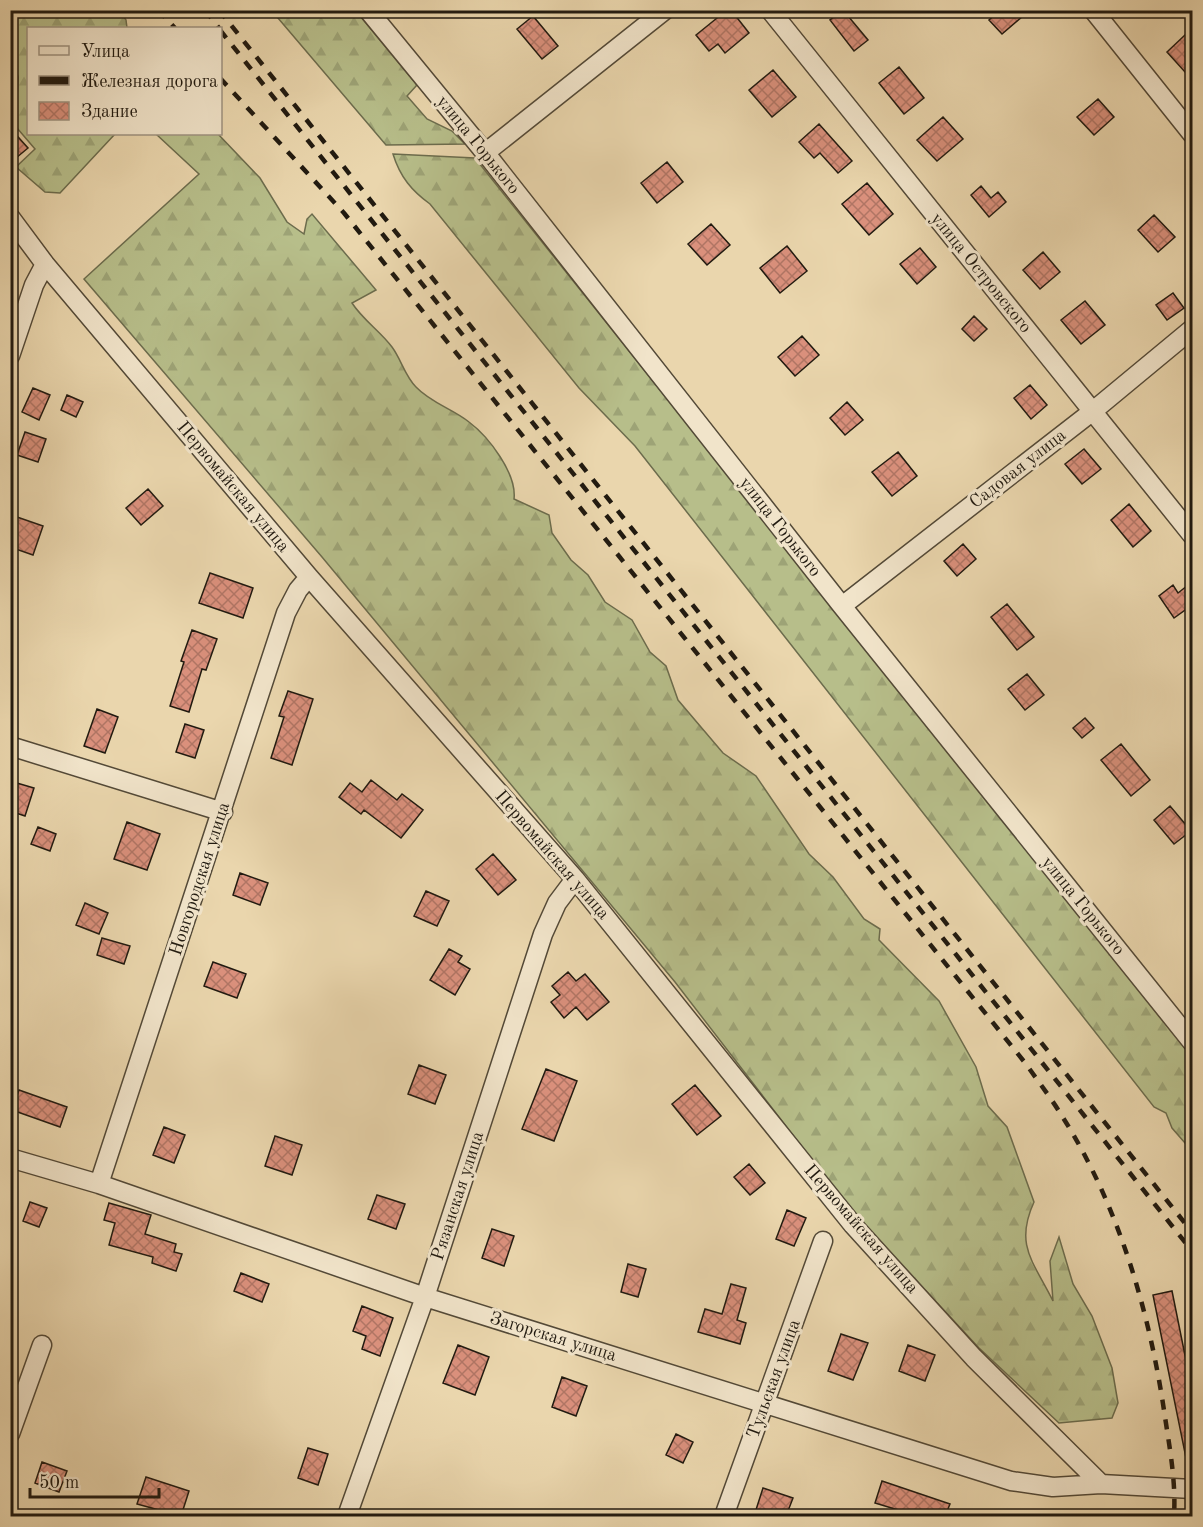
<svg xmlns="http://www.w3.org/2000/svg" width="1203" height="1527" viewBox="0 0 1203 1527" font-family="'Old Standard TT',serif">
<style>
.forest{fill:url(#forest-firs);stroke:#6c6c4d;stroke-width:1.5}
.building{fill:url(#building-cross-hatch);stroke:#211a10;stroke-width:1.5}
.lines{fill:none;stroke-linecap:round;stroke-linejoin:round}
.minor-casing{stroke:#534937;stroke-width:21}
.minor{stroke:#f1e4ca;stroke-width:18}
.rail{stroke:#211a10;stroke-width:4.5;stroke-dasharray:10 10;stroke-linecap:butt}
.labels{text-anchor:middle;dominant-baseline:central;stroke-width:6;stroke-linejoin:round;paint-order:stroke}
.street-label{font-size:18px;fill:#211a10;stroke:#f1e4ca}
</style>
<defs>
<pattern id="forest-firs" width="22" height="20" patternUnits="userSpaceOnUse" patternTransform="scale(1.5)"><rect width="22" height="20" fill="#b7be8a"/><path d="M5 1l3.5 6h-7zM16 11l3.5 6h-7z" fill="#9da376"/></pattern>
<pattern id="building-cross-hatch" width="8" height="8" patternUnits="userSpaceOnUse" patternTransform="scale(1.5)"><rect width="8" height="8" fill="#da907c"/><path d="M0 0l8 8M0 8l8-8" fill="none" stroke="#b07564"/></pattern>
</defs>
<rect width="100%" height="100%" fill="#ead6ad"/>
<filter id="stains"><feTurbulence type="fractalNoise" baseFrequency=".00333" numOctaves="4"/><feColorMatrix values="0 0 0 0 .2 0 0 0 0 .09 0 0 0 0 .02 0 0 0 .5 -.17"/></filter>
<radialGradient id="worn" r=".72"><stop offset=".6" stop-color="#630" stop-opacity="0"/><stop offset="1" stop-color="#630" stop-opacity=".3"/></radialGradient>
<path class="forest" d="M10 11H120L126 20 127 28H28V134H115L60 193 45 192 16 167 35 149 11 121V110L17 99 18 77 11 50Z
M272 11H356L417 85 407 96 427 119 452 131 465 144 386 145Z
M156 134H218L260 178 287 222 304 234 307 219 312 214 376 290 352 303C363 320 380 331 392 347 401 359 405 376 416 387 431 403 453 409 469 422 489 437 517 474 514 499L549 515 552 533 571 560 588 575 605 602 632 620 650 652 666 666 678 700 723 753 756 776 809 854 833 877 864 919 880 929 879 940 939 1001 976 1067 988 1106 1007 1127 1034 1202C1014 1246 1034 1262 1053 1301L1050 1261 1059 1237 1073 1284 1092 1316 1112 1368 1118 1403 1112 1418 1059 1423 979 1348 849 1208 675 982 322 557 84 279 199 174Z
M393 154 475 158 1192 1056V1151L1172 1128 1166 1113 1154 1107 635 446 579 388 430 204C412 191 400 177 393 154Z"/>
<path class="building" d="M727 10H731L749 33 725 53 718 44 709 51 696 35Z
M843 10 868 40 854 51 830 20Z
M1000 10H1030L1002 34 989 20Z
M533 16 558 46 542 59 517 29Z
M1186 34 1192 41V65L1185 72 1167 52Z
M899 67 924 98 904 114 879 83Z
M773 70 796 97 772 117 749 90Z
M1098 99 1114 117 1094 135 1077 117Z
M943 117 963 139 937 161 917 140Z
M819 124 852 161 838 173 820 153 814 158 799 142Z
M10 128 28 148 10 163Z
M667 162 683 182 657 203 641 183Z
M867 183 893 214 869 235 842 204Z
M981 186 991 198 998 192 1006 202 989 217 971 195Z
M1154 215 1175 237 1158 252 1138 230Z
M711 224 730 245 707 265 688 244Z
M787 246 807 271 780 293 760 268Z
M920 248 936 267 917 284 900 264Z
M1043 252 1060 272 1040 289 1023 270Z
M1173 293 1184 308 1167 320 1156 305Z
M1085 301 1105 325 1081 344 1061 320Z
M974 316 987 329 974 341 962 329Z
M802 336 819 355 795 376 778 357Z
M1030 385 1047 405 1031 419 1014 398Z
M33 388 50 395 39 420 22 412Z
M67 395 83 402 76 417 61 410Z
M847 402 863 420 845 435 830 418Z
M25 432 46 439 38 462 17 455Z
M1084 449 1101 469 1082 484 1065 464Z
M898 452 917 476 892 496 872 472Z
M148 489 163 506 141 525 126 508Z
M1129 504 1151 531 1133 547 1111 520Z
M17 517 43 526 33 555 10 547V534Z
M963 544 976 559 957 576 944 561Z
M210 573 253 588 243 618 199 603Z
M1192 582V605L1174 618 1159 596 1173 585 1178 593Z
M1007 604 1034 637 1017 650 991 617Z
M192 630 217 639 206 670 202 669 189 712 170 706 184 662 181 661Z
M1027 674 1044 695 1025 710 1008 689Z
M288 691 313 699 292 765 271 758 284 717 279 716Z
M97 709 118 717 105 753 84 746Z
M1085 718 1094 728 1082 738 1073 728Z
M185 724 204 730 195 758 176 752Z
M1121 744 1150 780 1131 796 1101 760Z
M371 780 397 800 402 794 423 810 401 838 364 810 361 814 339 797 350 783 362 792Z
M10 781 34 788 25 816 10 811Z
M1170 806 1191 831 1174 844 1154 820Z
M127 822 160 834 147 870 114 859Z
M38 827 56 834 50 851 31 844Z
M493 854 516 880 498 895 476 869Z
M240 873 268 883 260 905 233 895Z
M426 891 449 901 437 926 414 916Z
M85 903 108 913 99 934 76 925Z
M102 938 130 946 124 964 97 955Z
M449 949 462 956 458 962 470 969 455 995 430 980Z
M213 962 246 974 237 998 204 986Z
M568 972 576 981 585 974 609 1002 587 1020 576 1007 564 1018 551 1002 560 995 552 986Z
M419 1065 446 1075 435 1104 408 1094Z
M546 1069 577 1081 554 1141 522 1129Z
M695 1085 721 1116 697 1135 672 1104Z
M19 1090 67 1107 60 1127 12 1110Z
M164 1127 185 1135 174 1163 153 1155Z
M275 1136 302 1145 292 1175 265 1166Z
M749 1164 765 1183 750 1195 734 1177Z
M377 1195 405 1204 396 1229 368 1219Z
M30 1202 47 1208 39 1227 23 1221Z
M109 1203 151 1215 145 1234 176 1244 174 1252 182 1254 176 1271 152 1263 153 1257 109 1245 115 1223 104 1220Z
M787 1210 806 1218 794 1246 776 1239Z
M492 1229 514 1236 504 1266 482 1258Z
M628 1264 646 1269 638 1297 621 1292Z
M241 1273 269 1284 262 1302 234 1291Z
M731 1284 746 1288 737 1320 746 1323 740 1344 698 1332 705 1309 722 1314Z
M1172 1291 1192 1390V1457L1186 1458 1153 1295Z
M362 1306 393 1318 380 1356 362 1349 366 1336 353 1331Z
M841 1334 868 1343 853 1380 828 1371Z
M458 1345 489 1357 475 1395 443 1383Z
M908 1345 935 1355 925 1381 899 1371Z
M562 1377 587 1386 576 1416 552 1407Z
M676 1434 693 1442 683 1463 666 1455Z
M308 1448 328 1454 318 1485 298 1478Z
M42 1462 67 1471 59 1492 35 1483Z
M146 1477 189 1491 181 1516 137 1504Z
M882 1481 950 1504 945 1516H918L875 1503Z
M763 1488 793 1498 786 1516H754Z"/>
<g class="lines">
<g class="minor-casing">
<path id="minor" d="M368 10 491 160 842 606 1192 1042
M770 10 1192 535
M1093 10 1192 134
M485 153 665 10
M10 217 45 264 309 577 575 879 853 1225 974 1358 1101 1484
M10 356 34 285 45 264
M842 606 1093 411 1192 329
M10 746 223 812
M10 1158 99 1184 425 1297 1011 1481 1053 1487 1101 1484 1192 1489
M99 1184 286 613 298 590 309 577
M10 1434 42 1345
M347 1516 425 1297 543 934 557 903 575 879
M724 1516 823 1241"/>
</g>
<use href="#minor" class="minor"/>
<path class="rail" d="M158 10 175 28
M205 10 219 28
M219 10 1192 1232
M220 30 1192 1251
M220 78 344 213 1026 1064C1038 1081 1051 1098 1062 1116 1119 1206 1150 1313 1165 1417 1170 1450 1176 1482 1174 1516"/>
</g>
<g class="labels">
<g class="street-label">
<text transform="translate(478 145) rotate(51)">улица Горького</text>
<text transform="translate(981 273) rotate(51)">улица Островского</text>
<text transform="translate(1018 469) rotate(-38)">Садовая улица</text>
<text transform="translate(233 487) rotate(50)">Первомайская улица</text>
<text transform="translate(780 527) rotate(52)">улица Горького</text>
<text transform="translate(552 855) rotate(49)">Первомайская улица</text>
<text transform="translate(200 879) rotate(-72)">Новгородская улица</text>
<text transform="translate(1083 906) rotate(51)">улица Горького</text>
<text transform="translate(458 1196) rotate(-72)">Рязанская улица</text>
<text transform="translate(861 1229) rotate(49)">Первомайская улица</text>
<text transform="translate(553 1337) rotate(17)">Загорская улица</text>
<text transform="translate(774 1379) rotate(-70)">Тульская улица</text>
</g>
</g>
<rect width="1203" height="1527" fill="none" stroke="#ead6ad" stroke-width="36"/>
<rect x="12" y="12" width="1179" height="1503" fill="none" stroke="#211a10" stroke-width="3"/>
<rect x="18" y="18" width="1167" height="1491" fill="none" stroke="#211a10" stroke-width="1.5"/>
<rect x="27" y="27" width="195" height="108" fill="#f1e4ca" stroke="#9e9380" stroke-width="1.5"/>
<rect x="39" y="46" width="30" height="9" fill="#f1e4ca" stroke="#9e9380" stroke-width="1.5"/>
<text x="81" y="57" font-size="18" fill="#211a10">Улица</text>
<rect x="39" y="76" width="30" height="9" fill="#211a10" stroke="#9e9380" stroke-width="1.5"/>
<text x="81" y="87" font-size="18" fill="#211a10">Железная дорога</text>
<rect x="39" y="102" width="30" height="18" fill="url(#building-cross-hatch)" stroke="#9e9380" stroke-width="1.5"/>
<text x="81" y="117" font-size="18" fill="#211a10">Здание</text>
<path d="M30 1488v9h129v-9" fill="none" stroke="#211a10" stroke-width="3"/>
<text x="39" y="1488" font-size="18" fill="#211a10" stroke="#f1e4ca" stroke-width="4.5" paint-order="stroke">50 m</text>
<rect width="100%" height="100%" filter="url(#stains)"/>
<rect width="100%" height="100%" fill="url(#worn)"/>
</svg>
